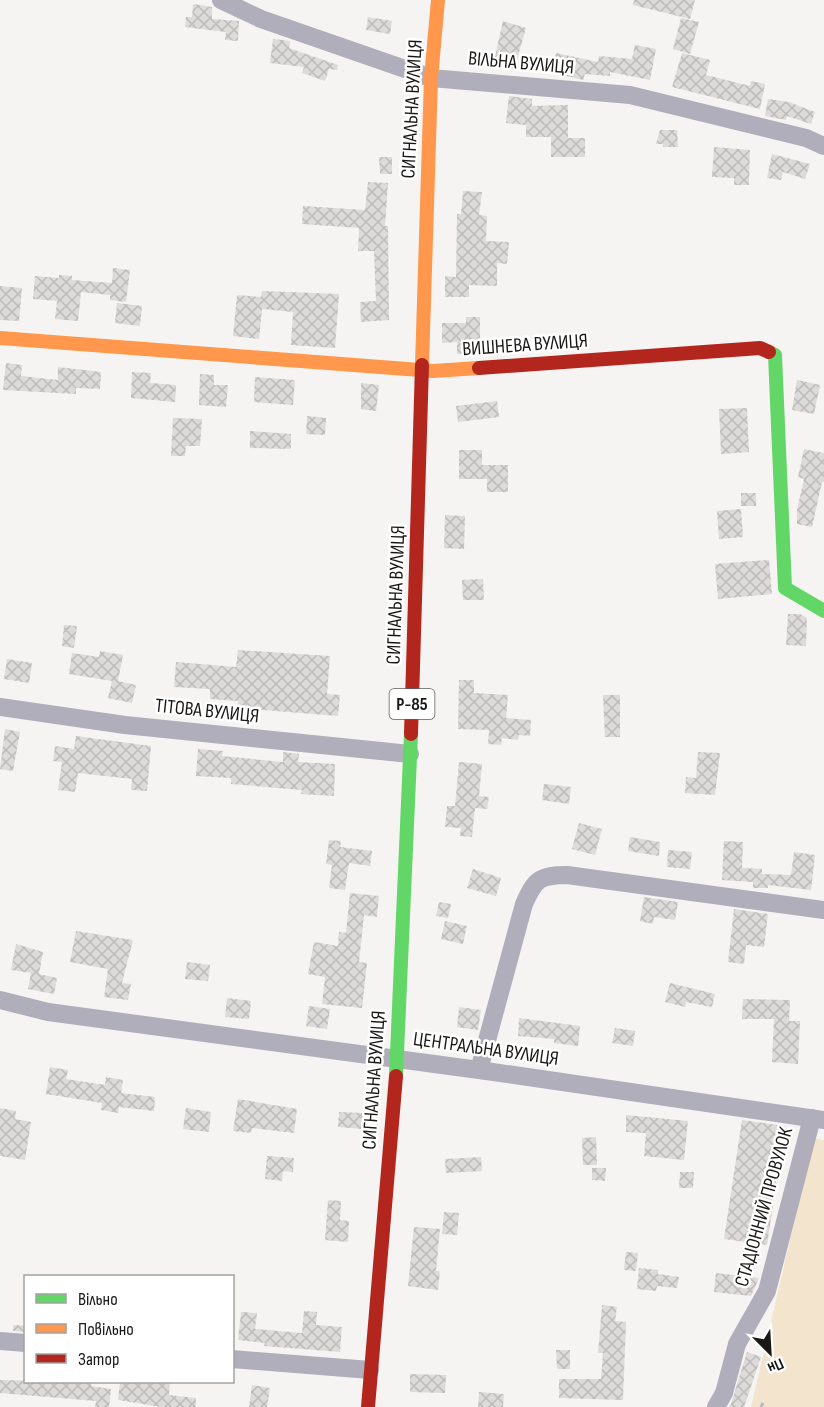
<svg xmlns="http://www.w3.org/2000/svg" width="824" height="1407" viewBox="0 0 824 1407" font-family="'Sofia Sans Condensed',sans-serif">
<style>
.green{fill:#f3e4ce}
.building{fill:url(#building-cross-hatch)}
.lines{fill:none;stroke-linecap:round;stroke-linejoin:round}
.path{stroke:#b8b8bc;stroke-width:3;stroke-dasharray:4.5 4.5;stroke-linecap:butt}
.street{stroke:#afaeba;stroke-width:18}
.fast{stroke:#63d668;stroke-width:14}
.slow{stroke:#ff974d;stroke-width:14}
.jam{stroke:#b3261e;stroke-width:14}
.labels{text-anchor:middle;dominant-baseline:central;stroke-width:5;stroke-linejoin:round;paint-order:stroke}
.shield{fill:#fff;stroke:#5e5d5d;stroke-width:1.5}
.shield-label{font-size:18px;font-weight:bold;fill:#191817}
.street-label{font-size:20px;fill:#191817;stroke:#fff}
</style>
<defs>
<pattern id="building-cross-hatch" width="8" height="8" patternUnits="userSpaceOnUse" patternTransform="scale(1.5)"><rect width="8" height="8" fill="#dddbda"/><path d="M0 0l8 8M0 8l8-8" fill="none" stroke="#bdbbba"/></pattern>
</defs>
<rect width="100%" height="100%" fill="#f6f4f2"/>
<path class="green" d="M814 1138 824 1140V1407H751Z"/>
<path class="building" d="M634 0H695L690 19 633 5Z
M193 4 212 7V19L239 21 238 41 225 40 226 32 185 27 186 17H192Z
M368 17 392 21 390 34 366 30Z
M681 18 699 22 690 54 673 49Z
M503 21 526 28 514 70 493 65Z
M273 39 290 41 289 48 338 65 337 70 329 69 325 81 302 73 304 67 270 63Z
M635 45 656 49 650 80 610 72V76L585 74 583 80 551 72 556 53 598 62 599 56 632 59Z
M682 53 710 60 706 75 750 86 751 81 765 84 760 109 672 87Z
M509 96 532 99V106L568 105V138H585V157H551V137H526V125L506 123Z
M768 99 789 102 815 112 811 124 787 116 786 120 765 116Z
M660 130H677L678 147H663V144H656Z
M714 147 750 150 749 185H734V178L712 177Z
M772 154 810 164 805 179 783 172 781 180 767 178Z
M379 157H392V174H380Z
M368 182 388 183 385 226H388L389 320 361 322 360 302 376 301 374 251H358L359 228 302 224 303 206 365 210Z
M463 191 482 192 479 215 487 216 486 241 509 242 507 264 497 263V286L469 285V297H445V276L456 277 457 214H461Z
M113 268 130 270 126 302 110 300V295L81 292 78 321 55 319 57 301 33 299 35 276 59 278V275L72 276V280L112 283Z
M0 286 22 288 19 321 0 320Z
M262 291 339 294 335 348 291 345 293 312 262 309 259 339 233 336 237 295 261 297Z
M117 303 142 306 140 326 115 323Z
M466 317H480V353L457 354V342L442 343V323H466Z
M6 363 22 365 21 376 58 380V367L101 372 100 389 76 388V394L3 390Z
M132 372 151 373 150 383 176 385 175 402 131 398Z
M200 374 214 375V385H228L226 407 199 405Z
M255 377 295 380 293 405 254 402Z
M797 380 820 385 814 414 792 410Z
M361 383 379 385 376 411 361 409Z
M497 401 499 417 458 422 456 406Z
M747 408 749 452 721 454 719 409Z
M307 416 326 418 325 435 306 434Z
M173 418 202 419 200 446H186L185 456H171Z
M250 431 291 434V449L250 448Z
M804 449 824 453V482H822L812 527 797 524V510L804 479 798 477Z
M459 450H482V465H508V492H487V479H459Z
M741 493H756V506H741Z
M741 509 743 537 719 539 717 511Z
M445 515 465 516 464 549 444 548Z
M769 560 772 594 718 599 715 564Z
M483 579 484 600H463L462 580Z
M788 614H800L807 618 806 646 786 645Z
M64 625 77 626 74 648 62 646Z
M238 650 330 656 327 694 340 695 338 716 237 708 238 701 210 699V689L174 687 176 662 236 667Z
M100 651 123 655 118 681 136 685 132 703 108 698 112 681 69 674 72 653 99 657Z
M7 659 32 663 29 683 4 679Z
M459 680H474V693L508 695 506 718 531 720 530 736 519 735 518 740 502 738 501 745 488 744 489 730 458 729Z
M603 695H620V737H605Z
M5 729 20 732 13 771 0 769Z
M76 736 151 746 147 791 131 790 132 779 78 773 75 792 58 790 62 762 53 761 55 746 74 749Z
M198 749 223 751 222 756 283 762V752L299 754 298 762 335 764 334 796 301 794 302 790 231 784V778L196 776Z
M698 752 720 753 715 795 685 793 686 777 696 778Z
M459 762 482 764 479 796 489 797 487 809 475 808 472 837 460 836 461 828 445 827 447 806H455Z
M544 784 571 787 569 804 542 800Z
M579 823 602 829 595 855 572 849Z
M630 837 660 842 659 856 628 851Z
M329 840 341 841 340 847 372 851 370 866 349 863 345 890 329 888 332 865 326 864Z
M724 841 743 842 742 868 762 869V874L791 875 794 852 815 855 811 890 768 885V888H753V882L722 880Z
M668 850 692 852 690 869 667 867Z
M473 869 501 878 496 896 467 888Z
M350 893 379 896 377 917 364 915 359 962 367 963 362 1008 322 1004 325 977 308 974 314 942 338 946 339 932 346 933Z
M644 897 678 902 675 920 654 917 653 924 640 921Z
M439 902 451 904 448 918 436 916Z
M734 909 768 914 764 947 746 945 744 964 728 962Z
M445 921 467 926 463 944 441 939Z
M76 931 133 940 122 983 131 984 128 1000 104 997 108 969 70 962Z
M16 944 43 952 39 974 57 978 54 994 28 989 31 973 11 970Z
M187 962 210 965 208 981 185 979Z
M670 983 715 994 712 1007 686 1002 685 1007 665 1002Z
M227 998 251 1001 249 1019 225 1017Z
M743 999 790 1000 789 1021H800L798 1064 772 1062 774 1019H742Z
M309 1006 330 1009 327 1029 306 1026Z
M459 1007 481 1010 478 1030 457 1027Z
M519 1018 580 1026 578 1046 554 1043V1039L518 1036Z
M615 1028 635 1031 633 1046 612 1043Z
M50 1067 68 1070 66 1079 105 1085 106 1077 123 1080 121 1093 155 1097 154 1111 119 1107 118 1113 101 1110 102 1103 46 1094Z
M238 1099 297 1109 294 1133 252 1128 251 1133 233 1131Z
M0 1108 16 1111 15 1119 31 1122 25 1160 0 1156Z
M186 1108 211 1112 209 1132 183 1129Z
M339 1112 364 1113 363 1129 338 1127Z
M626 1115 688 1121 684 1160 644 1156 646 1133 626 1132Z
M742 1120 785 1126 767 1245 724 1239Z
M596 1137 597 1165H583L582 1138Z
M267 1156 294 1158 293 1172 283 1171 282 1181 265 1179Z
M481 1157 482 1171 446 1173 445 1159Z
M592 1168H606L605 1181 592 1180Z
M680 1172H694L693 1188H679Z
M328 1200 341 1201 340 1220 349 1221 348 1242 325 1240Z
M444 1212 459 1213 457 1235 442 1234Z
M414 1227 440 1229 436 1271H440L438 1290 408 1286Z
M626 1252 638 1253 636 1271 624 1270Z
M639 1268 658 1270V1274L679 1277 677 1288 657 1286 656 1291 637 1289Z
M716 1273 759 1278 751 1296 714 1292Z
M602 1305 617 1307 615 1321 626 1322 623 1400 559 1398V1379H601L603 1353H598Z
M304 1311 317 1312 316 1325 342 1327 340 1352 264 1346 265 1343 238 1340 241 1312 257 1313 255 1329 302 1333Z
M13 1325 26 1326 25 1332 13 1331Z
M556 1350H570V1369H557Z
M747 1352 761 1357 744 1407H730Z
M410 1374 446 1375 445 1393 410 1392Z
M0 1380 91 1382V1386L111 1389 109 1407H95L96 1401 0 1393Z
M120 1382H170L169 1395 196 1398V1407H161L118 1400Z
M252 1385 270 1388 267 1407H249Z
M479 1392 504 1394 503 1407H478Z"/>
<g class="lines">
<path class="path" d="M761 1407 764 1401"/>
<path class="street" d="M221 0 261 19 431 78 630 95 806 138 824 146
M0 707 125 725 410 754
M0 1000 48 1012 479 1070 824 1120
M479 1070 524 904C535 879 540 875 567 875L824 910
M0 1341 26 1343
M232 1359 370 1370
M716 1407 724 1393 737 1344 767 1291 812 1118"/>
<path class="fast" d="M769 352 775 355 785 588 824 611
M396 1076 411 734"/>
<path class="slow" d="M0 338 433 371 479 368
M422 365 431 78 438 0"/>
<path class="jam" d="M479 368 760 348 769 352
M411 734 422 365
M368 1407 396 1076"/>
</g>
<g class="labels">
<rect class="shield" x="389.5" y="689" width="45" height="30" rx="4.5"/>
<g class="shield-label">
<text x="412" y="704">Р-85</text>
</g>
<g class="street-label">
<text transform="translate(521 63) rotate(5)">ВІЛЬНА ВУЛИЦЯ</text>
<text transform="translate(412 109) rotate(-87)">СИГНАЛЬНА ВУЛИЦЯ</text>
<text transform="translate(525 345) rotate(-4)">ВИШНЕВА ВУЛИЦЯ</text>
<text transform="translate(396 595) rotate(-88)">СИГНАЛЬНА ВУЛИЦЯ</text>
<text transform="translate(207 711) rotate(6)">ТІТОВА ВУЛИЦЯ</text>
<text transform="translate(486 1049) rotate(8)">ЦЕНТРАЛЬНА ВУЛИЦЯ</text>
<text transform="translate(374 1080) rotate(-86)">СИГНАЛЬНА ВУЛИЦЯ</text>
<text transform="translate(764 1207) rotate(-74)">СТАДІОННИЙ ПРОВУЛОК</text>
</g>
</g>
<rect x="24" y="1275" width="210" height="108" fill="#ffffff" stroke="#a3a3a2" stroke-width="1.5"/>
<rect x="36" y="1294" width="30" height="9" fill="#63d668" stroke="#a3a3a2" stroke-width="1.5"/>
<text x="78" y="1305" font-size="18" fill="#191817">Вільно</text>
<rect x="36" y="1324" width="30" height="9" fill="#ff974d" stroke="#a3a3a2" stroke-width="1.5"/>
<text x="78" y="1335" font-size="18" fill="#191817">Повільно</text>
<rect x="36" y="1354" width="30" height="9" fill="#b3261e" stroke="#a3a3a2" stroke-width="1.5"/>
<text x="78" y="1365" font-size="18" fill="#191817">Затор</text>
<g transform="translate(770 1353) rotate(156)" stroke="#ffffff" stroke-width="4.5" paint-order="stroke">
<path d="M0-4.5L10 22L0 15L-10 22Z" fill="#191817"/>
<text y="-9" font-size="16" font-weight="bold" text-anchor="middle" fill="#191817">Пн</text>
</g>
</svg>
